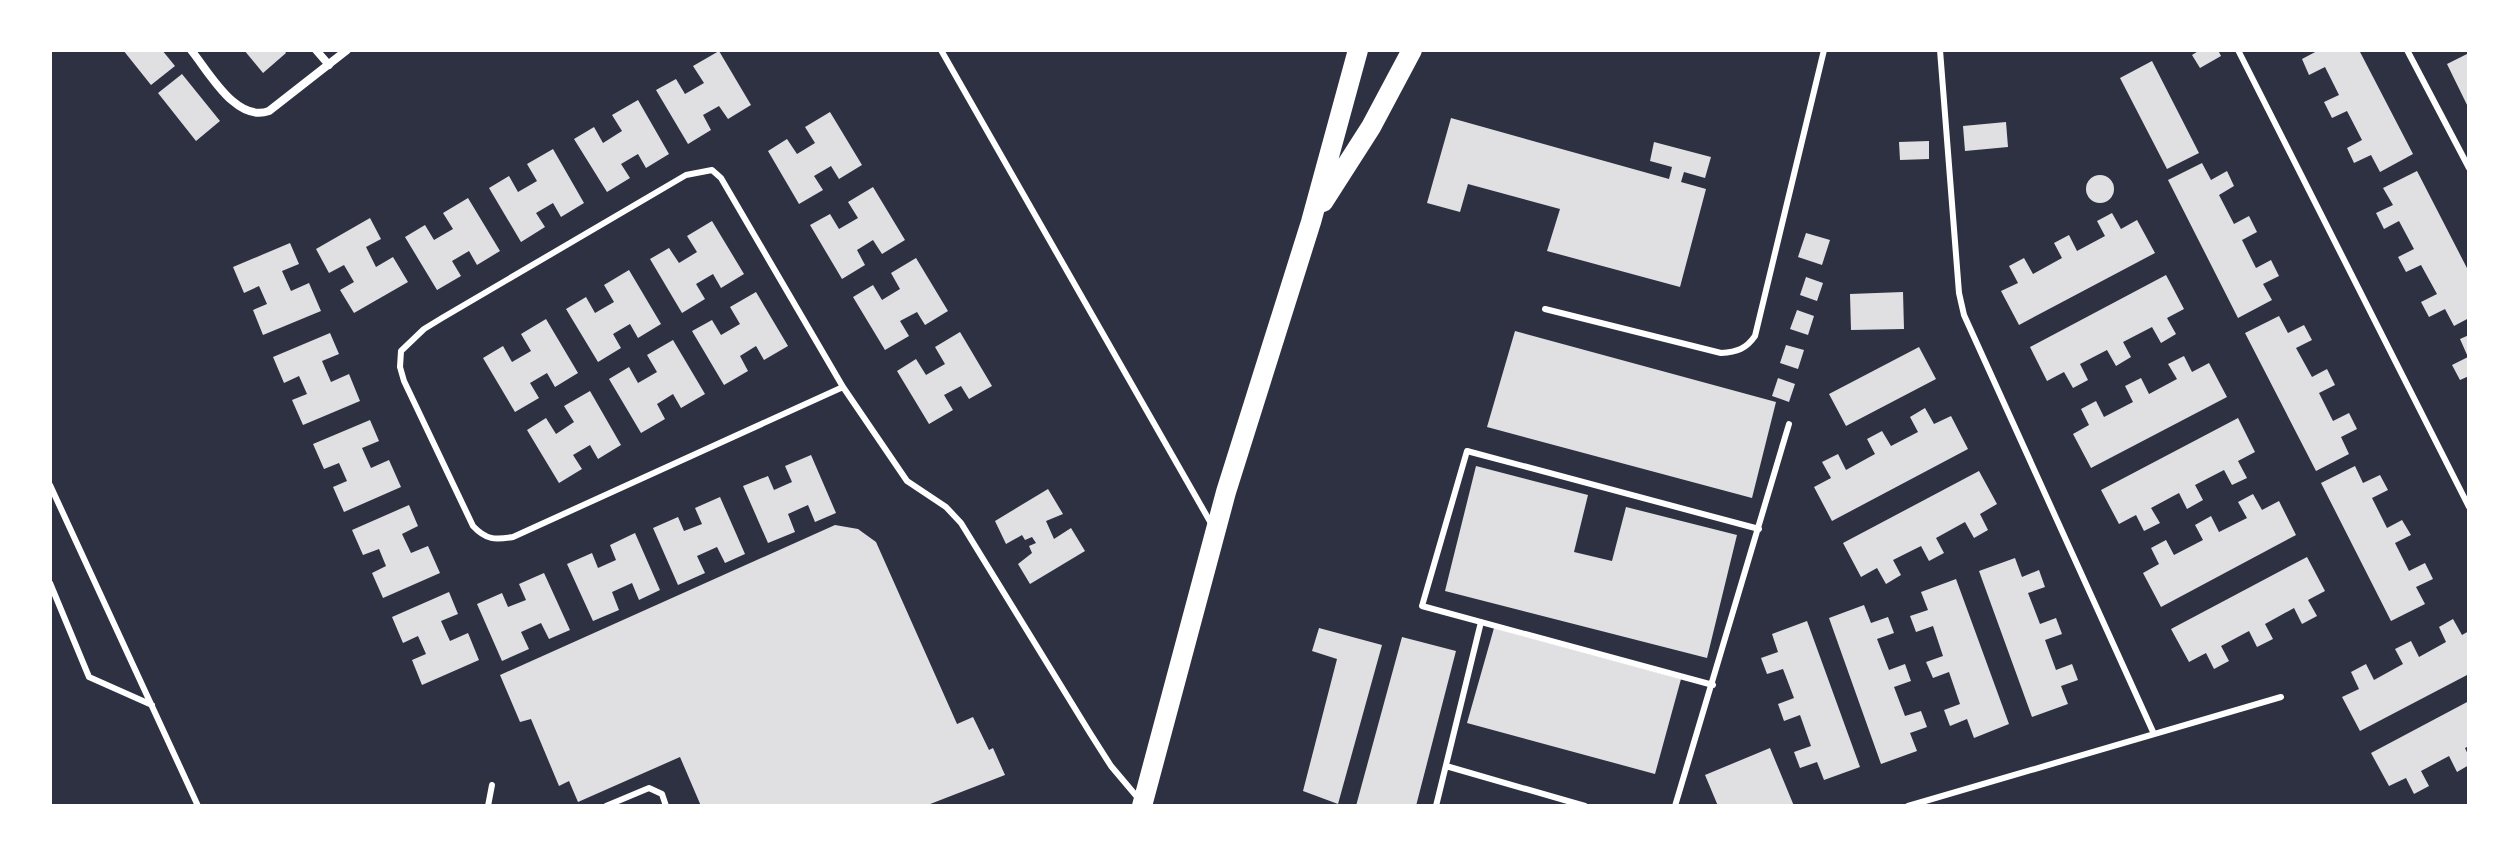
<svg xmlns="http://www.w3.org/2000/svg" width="2519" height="856" viewBox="0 0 2519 856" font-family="Signika,sans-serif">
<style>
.building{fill:#e0e0e3}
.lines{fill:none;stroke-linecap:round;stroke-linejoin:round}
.service{stroke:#fff;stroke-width:6}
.minor{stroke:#fff;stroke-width:8}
.primary{stroke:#fff;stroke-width:20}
</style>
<rect width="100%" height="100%" fill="#2d3142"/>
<path class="building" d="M123 50H162L175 66 151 85Z
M244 50H284L286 53 263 73Z
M2200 50H2218L2221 56 2200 68 2192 55Z
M2319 50H2359L2413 154 2380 172 2371 155 2354 163 2347 148 2362 140 2347 111 2332 118 2324 102 2339 95 2325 67 2309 75 2302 59Z
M719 51 751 105 728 119 719 106 703 115 711 130 688 144 656 90 676 79 685 94 704 83 693 66Z
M2469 53V109L2447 64Z
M2152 61 2199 153 2167 169 2120 78Z
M182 74 220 121 196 141 158 93Z
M638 100 669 154 646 168 638 154 621 164 630 178 607 192 574 139 594 127 603 143 622 131 612 115Z
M830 112 862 165 839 179 831 166 814 176 823 190 799 204 768 151 787 139 797 154 815 143 805 127Z
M1451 118 1669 179 1672 167 1650 161 1654 142 1711 157 1705 178 1684 172 1681 182 1706 189 1680 287 1547 251 1560 209 1468 184 1460 212 1427 203Z
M2006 122 2008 147 1965 151 1963 126Z
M1929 141V159L1900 160 1899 142Z
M553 149 584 203 561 217 553 203 536 213 545 227 521 242 489 188 509 176 518 192 537 181 527 164Z
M2202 163 2211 180 2227 171 2234 186 2219 195 2234 224 2249 216 2257 232 2242 240 2256 268 2271 260 2279 276 2263 284 2272 300 2238 318 2168 180Z
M2417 171 2469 272V318L2454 326 2445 309 2429 317 2421 302 2437 294 2421 265 2406 272 2398 257 2414 249 2399 221 2384 229 2376 213 2393 205 2383 188Z
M2086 189a14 14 0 1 1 28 0a14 14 0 1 1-28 0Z
M873 187 905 240 882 254 873 240 857 250 865 265 842 279 810 225 830 214 839 229 858 218 848 202Z
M468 198 500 251 477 265 469 251 452 261 461 276 437 290 405 237 425 225 434 240 453 229 443 213Z
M2112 213 2121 229 2137 220 2155 253 2019 325 2001 291 2018 283 2009 266 2024 258 2033 274 2062 258 2054 243 2069 235 2077 251 2105 236 2097 221Z
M370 218 381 239 366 247 376 267 393 257 408 282 354 313 340 290 354 282 344 265 329 273 316 249Z
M712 221 744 274 721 288 713 274 696 284 705 299 682 313 650 259 669 248 679 263 697 252 687 236Z
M1806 233 1830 240 1822 265 1798 257Z
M290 243 299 264 282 271 291 291 309 283 321 311 263 335 253 310 267 304 259 286 244 293 233 267Z
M916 258 948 311 925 325 917 312 900 321 909 336 885 350 853 297 873 285 882 300 900 289 891 273Z
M629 270 661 324 638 338 630 324 613 334 621 348 598 362 566 309 586 297 595 313 614 302 604 285Z
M2166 275 2184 309 2167 318 2176 334 2161 343 2152 327 2123 342 2131 357 2116 366 2107 350 2080 364 2088 380 2073 388 2064 372 2047 381 2030 347Z
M1806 277 1823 283 1817 301 1800 295Z
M756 292 788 346 764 360 756 346 740 356 748 371 724 385 692 331 712 320 721 335 740 324 730 307Z
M1903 292 1904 329 1851 330 1850 294Z
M1797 310 1814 316 1808 335 1790 329Z
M2279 316 2288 333 2304 325 2312 340 2296 348 2312 377 2327 369 2335 385 2319 393 2333 421 2349 413 2357 429 2341 437 2349 454 2316 471 2245 333Z
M546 319 578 373 555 387 547 373 530 383 539 398 515 412 483 358 503 346 512 362 531 351 521 334Z
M1515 331 1776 402 1752 498 1487 427Z
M960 332 992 386 969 399 961 386 944 395 953 410 929 424 897 371 916 359 926 375 945 364 935 347Z
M330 333 339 354 322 361 331 382 349 374 360 401 303 425 292 400 307 394 299 376 284 383 273 357Z
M2469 335V376L2460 380 2452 365 2468 357 2460 339Z
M673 340 705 394 681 408 673 394 657 404 665 419 641 433 609 379 629 367 638 383 657 372 647 355Z
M1786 345 1804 350 1798 369 1780 363Z
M1919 347 1936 379 1846 426 1829 394Z
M2184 356 2192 372 2209 363 2227 397 2091 468 2073 434 2089 425 2081 409 2096 401 2104 417 2133 402 2125 386 2141 378 2149 394 2177 379 2168 364Z
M1778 378 1795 384 1789 402 1772 396Z
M590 391 621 445 598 459 590 445 573 455 582 469 559 483 527 430 546 418 556 434 574 422 564 406Z
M1925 408 1934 424 1951 416 1968 449 1832 521 1814 487 1831 478 1822 462 1838 454 1846 470 1875 454 1867 439 1882 431 1891 446 1918 432 1910 417Z
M2238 418 2255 452 2238 461 2247 478 2232 485 2224 470 2195 485 2203 500 2187 509 2179 493 2151 508 2160 523 2144 531 2136 515 2119 524 2101 490Z
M370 420 379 441 362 448 371 468 389 460 401 487 344 512 333 487 347 481 339 463 324 469 313 444Z
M811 455 836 513 815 522 808 505 788 514 795 532 768 543 743 486 768 476 774 490 792 482 785 466Z
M1476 466 1588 495 1574 552 1612 561 1626 507 1737 535 1707 658 1445 591Z
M2355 466 2363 483 2380 475 2388 490 2372 498 2387 528 2402 520 2411 535 2395 543 2409 571 2425 563 2433 579 2416 587 2425 604 2391 621 2321 483Z
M1979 471 1997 504 1980 514 1988 530 1974 538 1965 522 1936 538 1944 553 1929 561 1921 546 1893 560 1901 575 1886 584 1877 568 1861 577 1843 543Z
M1048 489 1063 514 1046 521 1054 539 1071 528 1085 551 1030 584 1018 564 1032 553 1029 546 1036 543 1032 537 1025 540 1022 535 1006 544 995 521Z
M2253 494 2262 510 2279 501 2296 535 2161 607 2143 573 2159 564 2151 548 2166 540 2174 555 2203 540 2195 525 2211 516 2219 532 2247 518 2238 502Z
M720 497 745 554 725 563 717 547 697 556 705 573 678 585 653 528 678 517 684 531 702 524 695 508Z
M409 505 418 526 402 534 411 553 428 546 440 573 383 598 372 573 386 566 379 549 363 555 352 530Z
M835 525 858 529 876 542 957 724 973 717 989 750 993 748 1005 775 925 806H701L680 757 578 802 569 781 559 786 531 719 520 722 500 675Z
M635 533 660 590 639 600 632 583 612 592 619 610 593 621 567 564 592 553 598 568 616 560 610 545Z
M2307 557 2325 591 2308 600 2317 616 2302 624 2294 608 2265 624 2273 639 2257 647 2249 631 2221 646 2229 661 2214 669 2206 653 2189 662 2171 629Z
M2015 558 2022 577 2039 570 2045 587 2028 593 2040 624 2056 618 2062 634 2045 640 2056 670 2072 664 2078 680 2061 686 2068 704 2032 717 1979 571Z
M544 573 570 630 549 639 541 623 521 632 529 649 502 661 477 604 502 593 508 607 526 600 519 584Z
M1956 579 2009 724 1974 738 1967 719 1950 726 1944 710 1960 704 1949 672 1933 678 1926 662 1943 656 1933 626 1916 632 1910 616 1928 610 1921 592Z
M449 592 458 614 441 621 450 641 468 633 479 660 422 685 412 660 426 654 418 636 403 643 392 617Z
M1864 605 1871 623 1888 617 1894 633 1877 639 1889 670 1905 664 1911 681 1894 687 1905 716 1921 711 1927 727 1910 733 1917 751 1881 764 1829 618Z
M2453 619 2462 635 2469 631V674L2360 731 2342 697 2359 689 2351 672 2366 664 2374 680 2403 664 2395 649 2411 641 2419 657 2446 642 2439 627Z
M1807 621 1860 767 1824 780 1817 762 1800 768 1794 752 1811 746 1800 715 1784 721 1778 704 1794 698 1783 669 1767 674 1761 658 1778 652 1772 634Z
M1319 628 1382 645 1338 804 1303 791 1337 659 1312 651Z
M1494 628 1681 679 1655 774 1467 723Z
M1402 637 1456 651 1416 806H1356Z
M2469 701V746L2465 748 2469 757V765L2457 772 2449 756 2421 771 2429 786 2414 794 2406 778 2389 786 2371 753Z
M1770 748 1794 806H1718L1705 775Z"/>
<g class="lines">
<path class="service" d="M941 50 1212 525
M1940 50 1959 293 1964 315 2154 734
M2238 50 2469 507
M2407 50 2469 168
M1545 309 1721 353C1737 352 1746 349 1755 336L1824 50
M843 387 513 537C495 540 486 540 473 526L404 381 400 367 401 351 424 329 442 318 686 175 712 170 721 178 843 387 907 481 946 507 961 523 1090 733 1111 766 1138 798
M50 485 198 806
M50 583 89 677 152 705
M1713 685 1422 606 1467 451 1759 529
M1446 766 1585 806
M488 806 492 785
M606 806 649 788 662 794 666 806
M1436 806 1481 622
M1675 806 1789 424
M1908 806 2281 697"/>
<path class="minor" d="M191 50C209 72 236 123 269 111L347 50
M316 50 329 65"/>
<path class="primary" d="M1323 202 1371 127 1412 50
M1142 806 1226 492 1311 222 1358 50"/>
</g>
<rect width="2519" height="856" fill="none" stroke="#ffffff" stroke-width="104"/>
</svg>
